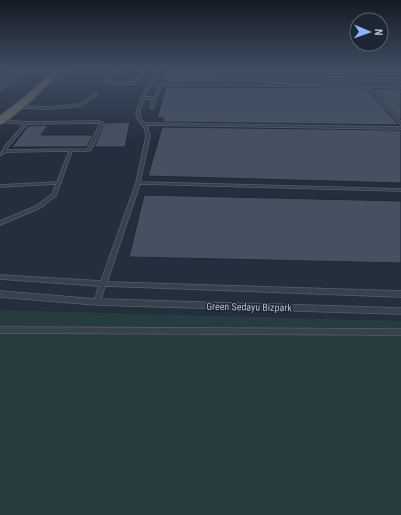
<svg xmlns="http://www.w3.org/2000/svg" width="401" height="515" viewBox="0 0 401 515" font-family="'Roboto Condensed',sans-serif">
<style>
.green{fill:#263c3f}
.water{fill:#394c67}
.building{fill:#455162;stroke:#1f2835}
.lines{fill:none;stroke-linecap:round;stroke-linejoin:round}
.service-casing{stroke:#565f6c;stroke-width:1.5}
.minor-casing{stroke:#565f6c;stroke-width:1}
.tertiary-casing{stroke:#565f6c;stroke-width:2}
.trunk-casing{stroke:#434c59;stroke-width:2}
.path{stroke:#44595c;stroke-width:1;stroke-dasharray:1.5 1.5;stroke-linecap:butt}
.service{fill:#38414e;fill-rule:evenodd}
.minor{fill:#38414e;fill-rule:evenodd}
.tertiary{fill:#38414e;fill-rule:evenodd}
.trunk{fill:#656462;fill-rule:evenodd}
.path-bridge{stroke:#44595c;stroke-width:1;stroke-dasharray:1.5 1.5;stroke-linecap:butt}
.labels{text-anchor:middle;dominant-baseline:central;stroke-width:3;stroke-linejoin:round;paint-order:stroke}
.street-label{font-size:10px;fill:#b4bcc9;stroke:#1d2633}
</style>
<rect width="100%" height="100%" fill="#242f3e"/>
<path class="green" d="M0 310 401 321V515H0Z"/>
<path class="water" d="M14 70H28L0 92V79Z"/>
<path class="building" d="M167 70 195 71 211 77 239 82 264 83H167L168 80H164Z
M208 70H265L263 76H239Z
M271 70H319L322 78 271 76Z
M323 70H350L354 79 327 78Z
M356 70H389L390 71 401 73V80L361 79Z
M166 87 366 88 399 125 163 122 164 118H157Z
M373 89H401V120Z
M130 122 125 147H94L105 123Z
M48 125 41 135H93L87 147H12L28 126Z
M162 127 401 130V183L148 176Z
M144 195 401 201V263L129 257Z"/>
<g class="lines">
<g class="service-casing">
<path id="service" d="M68 70H70L60 82H58V80Z
M113 70H115L108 82H134L139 70H141L136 82 134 84H106L105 82Z
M156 70H158L153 84 400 86 401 88 370 87 401 122V125L367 87 163 85 156 98 153 109 150 108 153 99H144C140 108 137 115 144 123L401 127V129L146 125 148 129 150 136 140 182 401 189V191L140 184 107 282 401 291V297L105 286 101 299 401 308V314L97 305 0 297V291L95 299 99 286 0 279V275L101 281 136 183 146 136 145 129 138 120 136 114 138 106 142 96 147 87 150 85ZM154 85H160L154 97H144L149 88Z
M320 70H322L328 83 326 82Z
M96 93 98 94 81 106 49 109 18 108 16 107 18 106 49 107 80 104Z
M0 120 26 122 99 121 104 123 91 150 87 151H72L56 196 40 208 0 225V221L36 206 52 194 56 184 0 187V185L57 182 69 151 6 152 0 156V153L3 151 4 147 24 124 1 122H0ZM99 123H100L88 148 87 149 7 150V148L27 124Z
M0 327 401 329V335L0 333Z"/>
</g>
<g class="minor-casing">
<path id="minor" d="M266 70H270L269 81 266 83 263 81Z
M351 70H355L362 84H358Z
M390 70H401V72Z"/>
</g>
<g class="tertiary-casing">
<path id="tertiary" d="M196 70H204L214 73 239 77 401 82V86L239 81 211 76Z"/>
</g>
<g class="trunk-casing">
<path id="trunk" d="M54 70H62L31 101 4 123 0 124V116L25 97Z"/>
</g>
<path class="path" d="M36 72 39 70"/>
<use href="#service" class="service"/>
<use href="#minor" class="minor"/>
<use href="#tertiary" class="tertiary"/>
<use href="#trunk" class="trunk"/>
<path class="path-bridge" d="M36 72H60"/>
</g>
<linearGradient id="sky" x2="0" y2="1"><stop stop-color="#141a22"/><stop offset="0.49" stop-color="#3f4d63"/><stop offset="1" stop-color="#3f4d63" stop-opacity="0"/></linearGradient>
<rect width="401" height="142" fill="url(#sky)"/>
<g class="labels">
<g class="street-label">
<text transform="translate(249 307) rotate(1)">Green Sedayu Bizpark</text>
</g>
</g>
<g transform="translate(369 32) rotate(92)"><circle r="19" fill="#1d2633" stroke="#59626f"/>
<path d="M0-3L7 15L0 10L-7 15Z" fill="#8ab4f8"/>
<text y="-6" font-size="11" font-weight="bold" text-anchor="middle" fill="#b4bcc9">N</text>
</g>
</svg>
